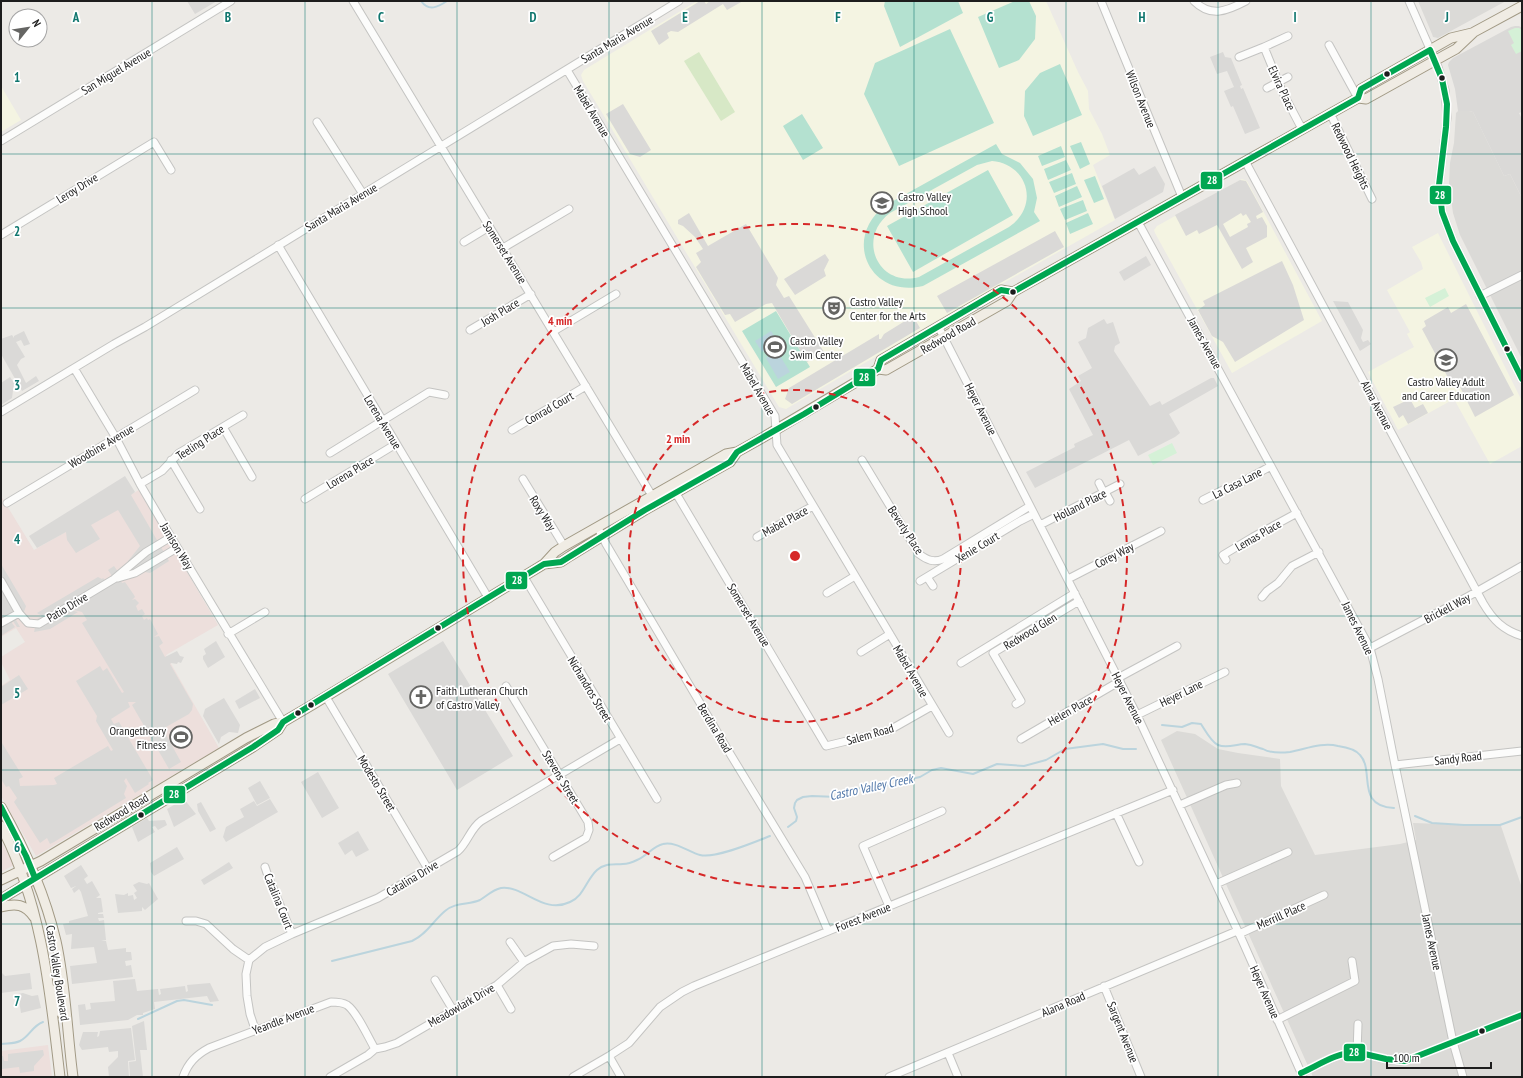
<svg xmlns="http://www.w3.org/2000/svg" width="1523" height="1078" viewBox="0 0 1523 1078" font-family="'PT Sans Narrow',sans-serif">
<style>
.residential{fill:#dbdad7}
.commercial{fill:#eddfdc}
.education{fill:#f4f4e2}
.religious{fill:#dad9d7;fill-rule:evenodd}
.grass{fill:#d7e8c6}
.park{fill:#d5f1d7}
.pitch{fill:#b4e1d0;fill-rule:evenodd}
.water{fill:#bbd4dd}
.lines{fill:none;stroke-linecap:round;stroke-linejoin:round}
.stream{stroke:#bbd4dd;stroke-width:2}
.minor-casing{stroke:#c4c4c2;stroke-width:9}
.major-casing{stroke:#a19984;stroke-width:11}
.minor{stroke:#fcfcfb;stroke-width:7}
.major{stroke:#f0ece4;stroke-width:9}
.bus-1-casing{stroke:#fff;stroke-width:9}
.bus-1{stroke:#00a651;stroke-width:6}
.grid{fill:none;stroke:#0f766e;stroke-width:1;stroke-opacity:0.55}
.ring{fill:none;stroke:#d62828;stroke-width:2;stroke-dasharray:7 5}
.bus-dot{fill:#1d1d1d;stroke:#fff;stroke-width:1.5}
.labels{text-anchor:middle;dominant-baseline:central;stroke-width:3.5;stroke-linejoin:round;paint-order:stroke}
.street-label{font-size:12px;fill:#1d1d1d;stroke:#fff}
.poi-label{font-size:12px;fill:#1d1d1d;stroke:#fff;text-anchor:start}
.water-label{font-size:13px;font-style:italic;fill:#4f76a8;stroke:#fff}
.grid-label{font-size:13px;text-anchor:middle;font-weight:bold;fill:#0f766e;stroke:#fff;stroke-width:3.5;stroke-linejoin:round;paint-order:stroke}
.centre{fill:#d62828;stroke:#fff;stroke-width:2}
.ring-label{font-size:12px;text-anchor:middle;font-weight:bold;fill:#d62828;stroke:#fff;stroke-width:3.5;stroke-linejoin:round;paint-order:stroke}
.line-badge{stroke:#fff;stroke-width:1.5}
.badge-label{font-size:11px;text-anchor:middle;font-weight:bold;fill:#fff}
</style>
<rect width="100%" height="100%" fill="#eceae6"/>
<path class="residential" d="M1418 1H1506L1438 38 1433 37 1432 34Z
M1458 111H1469L1473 112 1504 176 1510 174 1522 198V359L1460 235 1453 213 1449 185 1450 163 1454 143 1456 113Z
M1177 731 1195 734 1218 749 1238 753 1280 759 1281 786 1315 855 1400 844 1416 840 1413 823 1501 826 1522 888V1077H1313L1161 740Z"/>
<path class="commercial" d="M139 490 218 625 166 655 219 748 36 856 1 796V686L10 680 1 662V657L25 642 16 628 1 637V496L34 550Z
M1 841 14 865 1 872Z
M48 1045 52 1077H1V1051Z"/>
<path class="education" d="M697 1H1046L1078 72 1088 91 1089 109 1102 134 1110 155 1093 165 1115 220 947 315 786 409 779 407 583 81 581 75 584 70Z
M1 86 21 120 1 132Z
M1242 179 1247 181 1322 321 1232 373 1155 233 1154 230 1157 226Z
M1438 233 1522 401V446L1490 464 1454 399 1398 430 1368 372 1414 347 1407 334 1410 332 1387 290 1423 269 1421 262 1412 247Z"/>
<path class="religious" d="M187 1H217L195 14Z
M700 1H704L706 4 710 1H743L727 10 723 4 678 32 671 31 667 33 669 38 659 45 651 31Z
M1515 26H1519L1522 28V112L1519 113 1522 119V198L1510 174 1504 176 1473 112 1469 111H1458L1455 89 1448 65 1449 62 1453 58 1511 27Z
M1223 52 1225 57 1231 58 1242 85 1240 86 1241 89 1243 88 1260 128 1245 134 1233 106 1231 107 1224 91 1234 87 1227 71 1217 74 1210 57Z
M623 104 651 150 640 157 630 154 606 114Z
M1155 166 1165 184 1163 192 1115 219 1102 186 1134 168 1139 175Z
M1240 180 1246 181 1263 212 1256 216 1257 219 1262 217 1267 226V237L1246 248 1253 262 1242 269 1217 225 1199 234 1197 230 1186 236 1175 215ZM1241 213 1243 216 1246 214 1251 222 1247 224 1248 227 1230 237 1223 224Z
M689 213 708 246 746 224 777 276 778 278 776 285 784 298 789 296 824 352 807 362 772 303 766 304 735 322 730 314 725 315 696 267 701 262 696 253 703 249 695 237 683 226 678 224V220Z
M1055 231 1064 247 947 313 937 296Z
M825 254 829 260 824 270 826 276 795 295 784 279Z
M1146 256 1151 265 1124 281 1119 272Z
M1282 261 1293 285 1304 320 1235 362 1223 342 1212 336 1198 310 1205 305 1203 301Z
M1333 301 1348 302 1363 330 1361 338 1363 342 1368 340 1371 344 1360 351Z
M1466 304 1514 395 1475 417 1459 385 1453 387 1422 329 1426 326 1424 321 1448 307 1451 313Z
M913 316 920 328 792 404 785 399 789 388 879 334V339H881L884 334Z
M1104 319 1107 324 1113 322 1120 343 1115 346 1114 351 1150 406 1160 401 1162 405 1211 378H1214L1218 386 1169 414 1180 433 1175 437 1138 456 1129 440 1035 488 1026 472 1075 447 1074 444 1093 435 1069 389 1081 381 1078 376 1092 368 1078 342 1086 338 1088 328Z
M24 331 30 344 24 346 21 340 16 342 25 357 21 359 17 365 26 383 36 376 39 381 22 391 1 354V339L12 335 14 338V336Z
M10 377 14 383 12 398 1 405V383Z
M1410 399 1415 408 1423 404 1428 413 1408 424 1403 415 1399 418 1393 407Z
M125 476 135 492 131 495 169 561 150 573 140 571 125 577 128 561 140 546 118 510 91 525 100 539 76 553 67 540 66 532 37 548 29 536Z
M1 564 26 606 24 612 16 620 20 627H17L13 621 12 623 15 627 1 636Z
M114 566 123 579 121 581 122 583 125 582 134 595 135 597 132 600 135 599 139 603 136 606 138 611 142 609 145 614 142 616 144 620 147 618 148 620 150 619 158 634 154 637 159 636 163 643 159 646 165 657 177 651 180 656 184 657 181 663 178 662 177 664 171 663 170 664 193 704 192 710 189 714 166 727 164 731 181 762 169 769 132 705 136 702H128L130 707 111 719 114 724 119 722 153 780 148 783 149 784 135 793 126 778 124 781 127 786 124 794 126 798 54 842 50 844 47 838 40 843 14 802 17 798 9 786 6 787 1 779V743H2L23 777 19 779 20 786 54 785 57 784 54 778 108 746 111 751 113 750 96 721 97 716 76 681 100 666 103 671 107 668 122 693 124 692 82 623 87 620 82 612 74 610V611L78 612 50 629 34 632 37 619 42 616 37 613 98 577 102 579 103 578 105 580 112 576 108 570Z
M216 641 225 657 208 668 203 659V656L206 654 204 649Z
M443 641 513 756 457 790 388 674Z
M19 675 28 689 1 705V687Z
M255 689 260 698 239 709 235 701Z
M224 698 240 725 238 733 229 732 221 737 219 744 203 716 205 709Z
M318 772 339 808 322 818 301 782Z
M260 781 270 798 257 805 248 788Z
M184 799 196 814 174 827 167 809Z
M270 799 278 812 226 842 223 837 226 827 244 817 240 809 254 801 257 806Z
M201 802 216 829 210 832 198 811 197 804Z
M147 818 149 821 165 820 167 825 158 830 155 826 152 827 155 832 138 842 132 827Z
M358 831 369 850 356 857 352 850 345 855 338 843Z
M177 847 184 859 154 876 151 872 150 863Z
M229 862 233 868 204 885 201 880Z
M81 865 88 876 84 879 87 884 92 881 100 895 96 898H101L103 912 98 913V914H103L104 918H98L99 921 104 920 106 940 101 941H106L108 950 126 948V952H131L132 960 125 961 126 966 131 965 133 977 72 984 70 966 97 963 94 947 71 949 72 934 66 935 63 924 69 923V921L88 916 81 892 79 889 74 893 72 889 76 886 71 888 64 876Z
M139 882 147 884 149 883 158 899 145 910 142 907V911L118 913 115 894 124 895 128 893V896L133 895 134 900 137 898 134 893 137 891 133 885Z
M1 972 5 976 30 973 32 989 1 993Z
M135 979 137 991 158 989 159 995 161 994 160 989 185 986 186 992 188 991 187 985 210 983 219 1001 210 1002 207 996 154 1002 155 1009 143 1013V1015H137L128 1020 80 1025 78 1005 85 1004 86 1010 91 1009 90 1003 115 1001 113 981Z
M23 993 32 996 38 995 41 1008 21 1013 18 994Z
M144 1021 147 1050H140L143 1077H130L129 1062 136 1061 132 1026Z
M131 1028 135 1060 128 1061 129 1077H109L108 1067 118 1057V1051L109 1052 108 1047 82 1050 79 1045 83 1032H98L97 1037 99 1036 100 1031Z
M43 1050 44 1055 34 1066V1071L20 1073 19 1067 2 1069 1 1074V1056H3L4 1061H8V1054Z"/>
<path class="grass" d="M699 52 735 112 721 121 684 61Z"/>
<path class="park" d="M1515 28H1519L1522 30V51L1516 54 1511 45 1514 43 1508 31Z
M1445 288 1449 296 1430 307 1425 298Z
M1172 443 1177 453 1153 465 1148 455Z"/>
<path class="pitch" d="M885 1H958L963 13 900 47 884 6Z
M1015 1H1029L1036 16 1035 39 1019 60 999 68 978 17Z
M950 29 994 123 899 166 864 94 875 63Z
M1060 64 1082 115 1033 136 1024 116 1025 91 1040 73Z
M802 114 823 148 803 160 783 126Z
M1081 142 1090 164 1080 169 1070 146Z
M996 144 1002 154 1020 163 1033 179 1037 198 1034 212 1040 221 923 286C870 299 841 238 886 205ZM992 161C1028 164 1040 206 1009 227L919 277C878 288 856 238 890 213L977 165Z
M1061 146 1065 157 1042 166 1038 156Z
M1066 160 1071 170 1048 180 1044 169Z
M988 170 1013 215 913 272 887 226Z
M1072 173 1076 184 1054 193 1049 182Z
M1095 176 1104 199 1094 203 1084 180Z
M1077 186 1082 197 1059 207 1055 196Z
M1083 200 1087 211 1065 220 1060 209Z
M1088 213 1093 224 1070 234 1066 223Z
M776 311 810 367 776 387 742 331Z"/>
<path class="water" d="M771 331 778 342 762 352 755 341Z
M777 351 790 372 778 379 766 358Z"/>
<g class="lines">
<path class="stream" d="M421 1C429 12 438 7 447 1
M1162 725 1182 727 1192 723 1201 724C1205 730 1211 742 1218 745 1227 749 1236 744 1245 744 1253 745 1256 747 1263 749 1270 753 1281 753 1290 752 1306 749 1322 742 1338 746 1345 747 1356 750 1360 755 1375 771 1355 806 1394 808
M1415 816 1432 823 1464 825H1500L1522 817
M788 827 796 821 797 817 794 808 795 803 797 800 803 797 812 796 838 797 856 789 865 787 893 785 906 780 920 777 932 770 941 768 973 774 997 764 1024 766 1046 760 1065 749 1103 744 1123 749H1136
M332 961 412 941C427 934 433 921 445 911 455 902 469 905 480 900 487 896 492 890 501 888 524 885 543 915 570 902 584 896 586 880 597 870 605 863 613 865 623 864 628 864 633 862 637 860 647 856 653 846 663 844 675 841 689 852 700 855 715 859 755 842 770 836
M138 1019 177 1001 184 1000 212 1005
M1 1044C8 1043 14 1044 20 1041 30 1036 32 1026 43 1022"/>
<g class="minor-casing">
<path id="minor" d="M353 1 654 499
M1101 1 1182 197
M1194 1C1211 18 1227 11 1246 1
M1409 1 1438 67 1445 90 1447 118 1439 185 1442 212 1453 241 1522 379
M1329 45 1358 98
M1264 47 1288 36
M1239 57 1264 47 1282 91 1302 129
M567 70 775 416 777 445 949 733
M1267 88 1288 77
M1330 113 1372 199
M317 122 363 194
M1 141 231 1
M1245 161 1483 603C1493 620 1503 630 1522 636
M1138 222 1370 648 1378 679 1395 765 1453 1042 1463 1077
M1 235 154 142 171 170
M464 242 489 227
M278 245 489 599
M503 248 569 209
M1480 296 1522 275
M938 326 1137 715 1242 940 1303 1077
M470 330 531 294
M554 331 616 294
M74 368 116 438 140 484 171 537 283 722
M1 412 114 344 145 327 679 1
M223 427 252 477
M512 430 586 386
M330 453 429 392 445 395
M171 460 200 509
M862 460 919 554C927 560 934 563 943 559L1030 506
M523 479 564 546
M1099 483 1104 493
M140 484 162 471 179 453 243 415
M674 490 826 746 888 731 932 706
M1105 492 1110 501
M305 499 396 444
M1203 500 1225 489 1231 488 1271 466
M7 503 195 390
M1040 525 1120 484
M598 528 606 544 729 752 805 877 828 931
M757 537 813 506
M1226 560 1223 555 1253 537 1297 513
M524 577 657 799
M927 577 933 586
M118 578 135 573 177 548
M1068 579 1161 531
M1 581 19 613
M920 581 1020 521 1034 514
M827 593 855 576
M1262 597 1267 591 1278 583 1292 566 1319 552
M1 623 19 613 28 623 39 624 114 579 146 552 171 537
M228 634 265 612
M1370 648 1469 596 1522 566
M861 652 890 634
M961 663 1075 593
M1118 678 1177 646
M506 686 588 822 589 830 586 838 553 857
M326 697 428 869
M1016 704 1021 701 993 653 1079 601
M1137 715 1225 672
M1021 739 1120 681
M1395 765 1522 751
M1180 805 1226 785 1237 783
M1116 813 1139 862
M265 867 268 876 292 934
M1216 884 1288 852
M889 906 863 846 942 811
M186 921H196L206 924 233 949 249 960
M1239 934 1324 895
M510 942 524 962
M435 980 453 1010
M497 985 511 1009
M1104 986 1141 1077
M1277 1020 1355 981 1352 961
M255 1029 250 1014 247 996 246 974 249 960 265 947 292 934 378 898 458 851C468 842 470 829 481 821L620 739
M948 1053 958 1077
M1357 1053 1358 1024
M609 1056 621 1077
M1301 1073C1315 1067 1341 1051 1356 1052 1372 1055 1388 1062 1405 1061L1522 1015
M183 1077C188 1063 196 1055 209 1048L331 1002C337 1002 342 1002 347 1005 357 1012 368 1037 375 1049
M330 1077 368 1055 375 1049 385 1047 397 1043 497 985 524 962 553 946 571 944 594 946
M573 1077 609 1056 629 1043 660 1007 682 992 694 986 1173 790
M889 1077 1237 931"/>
</g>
<g class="major-casing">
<path id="major" d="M1358 98 1361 89 1451 38 1472 33
M878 369 881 360 1001 290 1013 292
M544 564 561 562 570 556 645 510 730 462 737 452
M1 807C25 849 45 894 56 941 66 986 67 1032 73 1077
M1 826C42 904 50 991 60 1077
M1 880 41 861 246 738 274 724 283 722 312 705 544 564 555 552 564 546 726 454 737 452 762 438 878 369 886 370 1007 301 1013 292 1358 98 1366 99 1445 55 1456 49 1474 32 1522 6
M1 899 253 747 278 730 283 722
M1 907C16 903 25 904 34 917
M50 989 53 990 56 996 61 1013 65 1016"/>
</g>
<use href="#minor" class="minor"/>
<use href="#major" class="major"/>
<g class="bus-1-casing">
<path id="bus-1" d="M1 807 26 856 35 878
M1 899 253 747 278 730 283 722 544 564 561 562 645 510 730 462 737 452 804 414 878 369 881 360 1001 290 1013 292 1358 98 1361 89 1430 50 1442 79 1447 104 1446 127 1439 185 1442 212 1453 241 1522 379
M1301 1073C1319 1065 1336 1053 1356 1052L1386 1059 1405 1061 1522 1015"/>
</g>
<use href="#bus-1" class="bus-1"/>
</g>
<path class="grid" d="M152 1V1077M305 1V1077M457 1V1077M609 1V1077M762 1V1077M914 1V1077M1066 1V1077M1218 1V1077M1371 1V1077M1 154H1522M1 308H1522M1 462H1522M1 616H1522M1 770H1522M1 924H1522"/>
<g class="ring">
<circle cx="795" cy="556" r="166"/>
<circle cx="795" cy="556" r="332"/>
</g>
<defs>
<g id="school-ring" transform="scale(1.15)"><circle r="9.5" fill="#fff" stroke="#656563" stroke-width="1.5"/><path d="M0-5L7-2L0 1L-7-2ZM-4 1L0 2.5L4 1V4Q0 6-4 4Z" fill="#656563"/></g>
<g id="theatre-ring" transform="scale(1.15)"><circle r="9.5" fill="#fff" stroke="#656563" stroke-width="1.5"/><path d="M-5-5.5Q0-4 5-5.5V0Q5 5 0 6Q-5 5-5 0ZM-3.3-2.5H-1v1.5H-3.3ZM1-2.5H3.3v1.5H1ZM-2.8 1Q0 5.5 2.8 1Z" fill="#656563"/></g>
<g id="stadium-ring" transform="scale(1.15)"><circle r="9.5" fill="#fff" stroke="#656563" stroke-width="1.5"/><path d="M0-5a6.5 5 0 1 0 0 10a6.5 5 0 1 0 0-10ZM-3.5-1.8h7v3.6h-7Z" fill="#656563"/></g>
<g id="church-ring" transform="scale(1.15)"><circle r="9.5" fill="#fff" stroke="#656563" stroke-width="1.5"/><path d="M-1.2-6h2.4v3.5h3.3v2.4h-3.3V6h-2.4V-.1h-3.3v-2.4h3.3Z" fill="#656563"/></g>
</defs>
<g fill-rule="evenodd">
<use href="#school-ring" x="882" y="203"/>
<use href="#theatre-ring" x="834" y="308"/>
<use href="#stadium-ring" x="775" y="347"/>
<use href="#school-ring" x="1446" y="360"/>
<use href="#church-ring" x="421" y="697"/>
<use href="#stadium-ring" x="181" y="737"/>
</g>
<g class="bus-dot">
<circle cx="1387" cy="74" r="3.5"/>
<circle cx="1442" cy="78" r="3.5"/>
<circle cx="1013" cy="292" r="3.5"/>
<circle cx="1507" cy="349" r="3.5"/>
<circle cx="816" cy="407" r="3.5"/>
<circle cx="438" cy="628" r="3.5"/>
<circle cx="311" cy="705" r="3.5"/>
<circle cx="298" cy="713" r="3.5"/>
<circle cx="141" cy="815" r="3.5"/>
<circle cx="1482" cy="1031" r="3.5"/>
</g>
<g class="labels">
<g class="street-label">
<text transform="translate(617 39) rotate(-31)">Santa Maria Avenue</text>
<text transform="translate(116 71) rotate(-31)">San Miguel Avenue</text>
<text transform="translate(1282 88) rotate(65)">Elvira Place</text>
<text transform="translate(1141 99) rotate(68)">Wilson Avenue</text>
<text transform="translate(592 111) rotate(59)">Mabel Avenue</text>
<text transform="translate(1351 156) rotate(64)">Redwood Heights</text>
<text transform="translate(77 188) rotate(-32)">Leroy Drive</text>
<text transform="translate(341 207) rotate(-31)">Santa Maria Avenue</text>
<text transform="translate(505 252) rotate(58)">Somerset Avenue</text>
<text transform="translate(500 312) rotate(-31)">Josh Place</text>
<text transform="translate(948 335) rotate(-30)">Redwood Road</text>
<text transform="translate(1205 343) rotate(61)">James Avenue</text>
<text transform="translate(758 389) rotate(60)">Mabel Avenue</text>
<text transform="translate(1377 405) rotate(62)">Alma Avenue</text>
<text transform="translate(549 408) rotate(-30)">Conrad Court</text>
<text transform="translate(981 409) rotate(63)">Heyer Avenue</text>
<text transform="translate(383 422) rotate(59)">Lorena Avenue</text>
<text transform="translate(200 442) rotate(-33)">Teeling Place</text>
<text transform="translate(101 446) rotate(-31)">Woodbine Avenue</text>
<text transform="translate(350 472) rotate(-31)">Lorena Place</text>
<text transform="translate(1237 483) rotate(-27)">La Casa Lane</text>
<text transform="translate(1080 505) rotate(-27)">Holland Place</text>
<text transform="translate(543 513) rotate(58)">Roxy Way</text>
<text transform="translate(785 521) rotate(-29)">Mabel Place</text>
<text transform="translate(906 530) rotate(57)">Beverly Place</text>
<text transform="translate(1258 535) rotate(-30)">Lemas Place</text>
<text transform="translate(177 546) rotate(59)">Jamison Way</text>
<text transform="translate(977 547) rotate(-31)">Xenie Court</text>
<text transform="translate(1114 555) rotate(-27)">Corey Way</text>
<text transform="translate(67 607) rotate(-31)">Patio Drive</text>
<text transform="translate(1447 608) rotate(-28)">Brickell Way</text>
<text transform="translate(749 615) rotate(59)">Somerset Avenue</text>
<text transform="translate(1358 628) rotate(64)">James Avenue</text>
<text transform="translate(1030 631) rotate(-31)">Redwood Glen</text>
<text transform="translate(911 671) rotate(60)">Mabel Avenue</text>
<text transform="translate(590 689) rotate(59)">Nichandros Street</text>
<text transform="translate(1181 693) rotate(-26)">Heyer Lane</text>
<text transform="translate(1128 698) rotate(63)">Heyer Avenue</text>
<text transform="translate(1070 710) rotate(-30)">Helen Place</text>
<text transform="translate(715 728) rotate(59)">Berdina Road</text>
<text transform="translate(870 734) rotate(-16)">Salem Road</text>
<text transform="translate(1458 758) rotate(-7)">Sandy Road</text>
<text transform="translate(561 777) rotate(59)">Stevens Street</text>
<text transform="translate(377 783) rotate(59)">Modesto Street</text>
<text transform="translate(121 812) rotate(-31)">Redwood Road</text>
<text transform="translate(412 878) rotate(-31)">Catalina Drive</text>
<text transform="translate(279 901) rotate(68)">Catalina Court</text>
<text transform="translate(1281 915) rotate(-24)">Merrill Place</text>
<text transform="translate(863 917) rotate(-22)">Forest Avenue</text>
<text transform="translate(1432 942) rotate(78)">James Avenue</text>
<text transform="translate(58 973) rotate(81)">Castro Valley Boulevard</text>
<text transform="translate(1265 992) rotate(66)">Heyer Avenue</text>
<text transform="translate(1063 1004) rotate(-23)">Alana Road</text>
<text transform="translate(461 1005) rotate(-30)">Meadowlark Drive</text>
<text transform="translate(283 1019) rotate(-21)">Yeandle Avenue</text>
<text transform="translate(1123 1032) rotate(68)">Sargent Avenue</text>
</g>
<g class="poi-label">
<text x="898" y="196">Castro Valley<tspan x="898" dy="14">High School</tspan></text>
<text x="850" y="301">Castro Valley<tspan x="850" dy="14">Center for the Arts</tspan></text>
<text x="790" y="340">Castro Valley<tspan x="790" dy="14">Swim Center</tspan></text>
<text x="1446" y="381" text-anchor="middle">Castro Valley Adult<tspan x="1446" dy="14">and Career Education</tspan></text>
<text x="436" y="690">Faith Lutheran Church<tspan x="436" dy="14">of Castro Valley</tspan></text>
<text x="166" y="730" text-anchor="end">Orangetheory<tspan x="166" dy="14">Fitness</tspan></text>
</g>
<g class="water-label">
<text transform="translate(871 787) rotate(-12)">Castro Valley Creek</text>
</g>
</g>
<g class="grid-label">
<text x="76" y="22">A</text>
<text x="228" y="22">B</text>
<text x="381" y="22">C</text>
<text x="533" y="22">D</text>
<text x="685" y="22">E</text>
<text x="838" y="22">F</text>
<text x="990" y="22">G</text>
<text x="1142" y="22">H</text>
<text x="1295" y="22">I</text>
<text x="1447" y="22">J</text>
<text x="17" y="82">1</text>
<text x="17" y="236">2</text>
<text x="17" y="390">3</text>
<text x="17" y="544">4</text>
<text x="17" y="698">5</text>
<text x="17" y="852">6</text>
<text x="17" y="1006">7</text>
</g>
<circle cx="795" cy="556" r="6" class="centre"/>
<g class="ring-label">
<text x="560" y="325">4 min</text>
<text x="678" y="443">2 min</text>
</g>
<g class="line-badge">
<rect x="1200" y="171" width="23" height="19" rx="4" fill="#00a651"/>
<rect x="1429" y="185" width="23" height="20" rx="4" fill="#00a651"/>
<rect x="853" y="368" width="23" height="19" rx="4" fill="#00a651"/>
<rect x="505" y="571" width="23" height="19" rx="4" fill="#00a651"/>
<rect x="163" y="785" width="23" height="19" rx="4" fill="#00a651"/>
<rect x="1343" y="1043" width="23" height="19" rx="4" fill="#00a651"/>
</g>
<g class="badge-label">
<text x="1212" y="184">28</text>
<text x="1440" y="199">28</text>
<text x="864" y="381">28</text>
<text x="517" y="584">28</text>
<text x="174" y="798">28</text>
<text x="1354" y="1056">28</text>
</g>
<rect width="1523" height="1078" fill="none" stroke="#1d1d1d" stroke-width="4"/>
<g transform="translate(28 28) rotate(60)"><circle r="19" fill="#ffffff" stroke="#a5a5a5"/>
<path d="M0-3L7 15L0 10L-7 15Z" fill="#656563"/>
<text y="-6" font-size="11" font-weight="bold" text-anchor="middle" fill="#1d1d1d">N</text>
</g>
<path d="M1387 1062v6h104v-6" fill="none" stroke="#1d1d1d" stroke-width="2"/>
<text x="1393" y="1062" font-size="12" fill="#1d1d1d" stroke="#ffffff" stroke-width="3" paint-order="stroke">100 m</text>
</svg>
